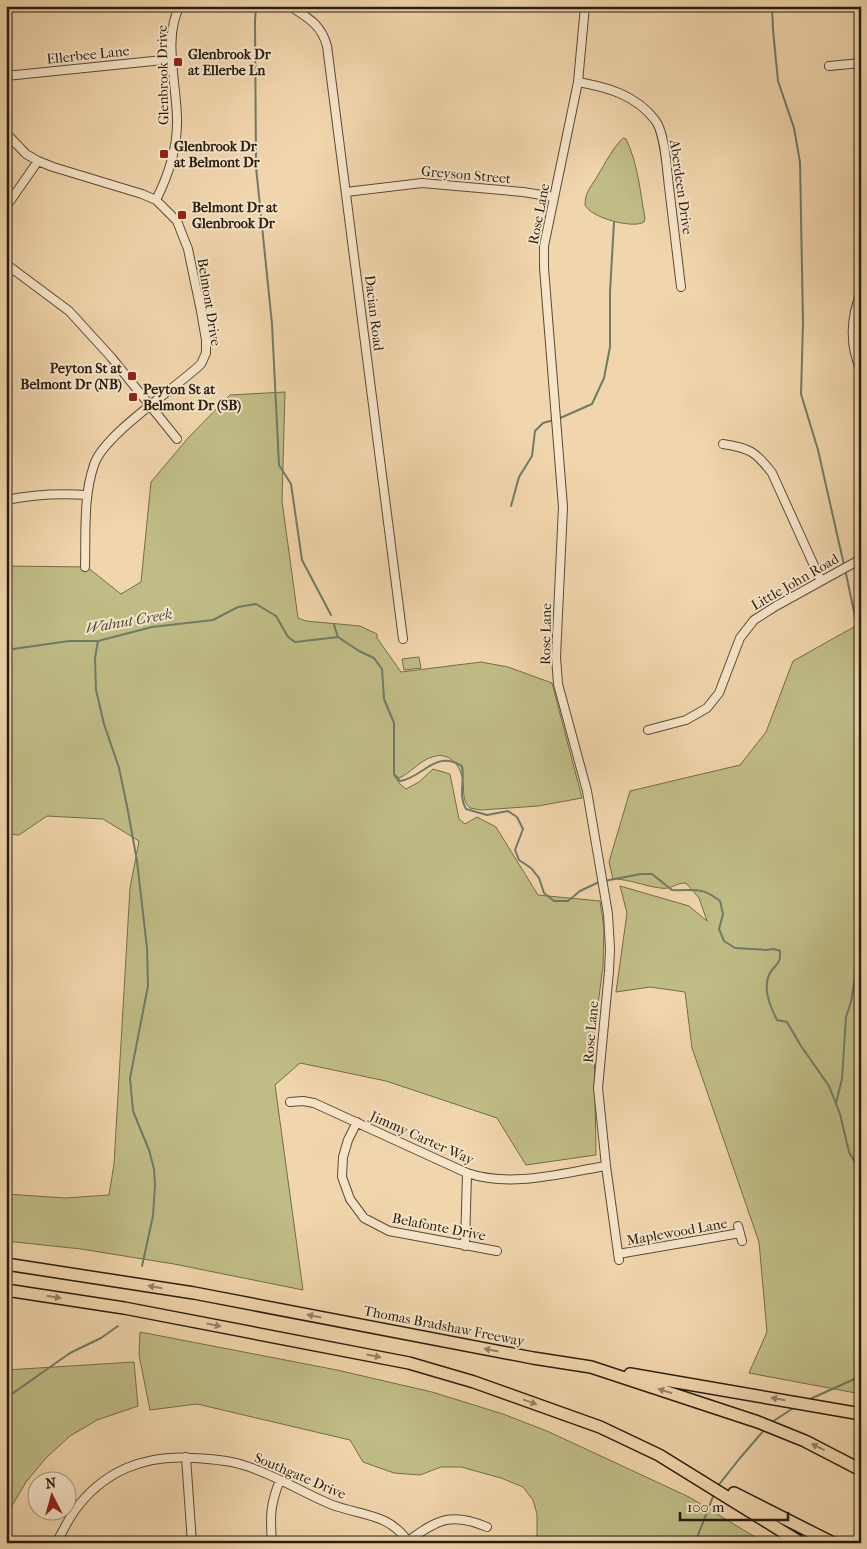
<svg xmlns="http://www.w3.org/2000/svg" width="867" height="1549" viewBox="0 0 867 1549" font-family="'IM FELL French Canon',serif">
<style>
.green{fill:#c0bc86;stroke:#746c4b}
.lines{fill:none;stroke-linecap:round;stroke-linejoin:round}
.stream{stroke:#6d7b69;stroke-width:2}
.minor-casing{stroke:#5a4b37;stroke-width:10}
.highway-casing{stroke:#271d10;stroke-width:14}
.minor{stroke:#f6e4c9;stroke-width:8}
.highway{stroke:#f1d5ac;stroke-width:11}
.oneway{fill:#968266}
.poi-dot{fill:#8f2418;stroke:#f6e4c9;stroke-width:2}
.labels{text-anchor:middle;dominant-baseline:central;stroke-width:4;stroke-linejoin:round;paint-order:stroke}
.poi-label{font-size:14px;font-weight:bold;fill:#271d10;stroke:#f6e4c9;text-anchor:start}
.street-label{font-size:14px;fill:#271d10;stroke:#f6e4c9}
.water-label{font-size:15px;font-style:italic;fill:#4a4c3c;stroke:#f6e4c9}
</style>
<rect width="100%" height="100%" fill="#f1d5ac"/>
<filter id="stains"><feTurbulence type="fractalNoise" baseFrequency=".004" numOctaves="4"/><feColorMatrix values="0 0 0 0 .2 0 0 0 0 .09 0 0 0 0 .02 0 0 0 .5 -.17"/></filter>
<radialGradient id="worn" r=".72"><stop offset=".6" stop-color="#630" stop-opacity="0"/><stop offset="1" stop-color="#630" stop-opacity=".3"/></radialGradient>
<path class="green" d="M623 138 626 139C638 163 640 192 645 218L644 222C633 229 591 218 585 205 585 191 592 186 598 175 606 162 612 149 623 138Z
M285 392 282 501 298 618 306 621 360 626 377 634V638L401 672 481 662 508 667 552 683 582 798 538 806 481 810 470 808C468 806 466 804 465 801 463 796 464 788 463 782 461 765 449 751 432 757 419 761 411 773 399 778L394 775 399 783 406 789 419 782 433 769 450 774 459 819 465 824 477 817 496 827 538 895 600 901 604 928 603 966 594 1036 596 1155 526 1165 497 1118 386 1081 300 1063 275 1085 303 1290 174 1264 81 1249 6 1241V1194L65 1198 109 1195 114 1164 130 888 139 841 103 819 47 816 19 835 6 834V566L87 567 121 594 141 582 151 482 188 438 230 395Z
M861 623V1394L749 1373 767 1332 759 1242 692 1048 685 992 650 987 616 992 627 913 620 886 689 906 707 921 699 898 686 883C674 883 672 890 660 888 644 886 629 879 613 879L609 862 630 791 740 765 766 732 793 661Z
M419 657 421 668 404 670 402 659Z
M140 1332 337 1370 432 1392 503 1414 547 1431 689 1497 765 1543H537V1514L533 1500 523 1487 501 1478 461 1467H441L420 1475 394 1473 363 1462 350 1440 197 1404 150 1410 139 1355Z
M134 1362 138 1406 97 1420 70 1436 46 1458 26 1482 6 1516V1370Z"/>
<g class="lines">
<path class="stream" d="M256 6 255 21 256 167 272 324 279 465 291 484 302 560 331 615
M772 6 773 30 778 81 794 128 800 162 803 323 801 394 818 450 844 565
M558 419 592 404 604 378 610 347V292L614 222
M511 506 519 477 532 456 535 431 543 423 554 420
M845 569 861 645
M334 625 338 637
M98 641 95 658 96 690 104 724 119 768 127 806 137 861 147 948 148 986 130 1078 133 1111 149 1150 154 1169 155 1185 153 1216 142 1266
M6 650 69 641H98L152 627 213 620 238 607 256 604 276 616 288 637 295 642 338 637 359 651 374 658 382 669 384 699 394 723V774L400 781C423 778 435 749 462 766 465 781 458 796 466 809L487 815 508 811 517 817 523 829 515 850 519 860 531 868 539 878 544 893 554 901H568L580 891 599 882
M604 881 641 874H652L672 890C694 891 701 886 720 901L723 914 719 929 724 941 735 948 766 950 774 949 780 951C781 965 776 963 770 973 762 988 770 1006 777 1020L787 1022 801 1046 829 1086 840 1114 849 1152 861 1173
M836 1103 842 1079 846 1017 851 1002 855 976 857 958 856 931 861 911
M6 1398 70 1353 101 1338 118 1326
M808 1400 861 1376
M772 1422 795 1407
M717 1487 740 1458 765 1429
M695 1543 714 1494"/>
<g class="minor-casing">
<path id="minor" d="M290 6C308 18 321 24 327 46L403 639
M585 6 578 82 544 246V268L563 507 556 657 558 684 587 791 608 914 610 949 609 971 598 1088 606 1166 619 1260
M829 66 861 63
M6 76 173 59
M578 82C607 87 636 95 655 120 665 132 667 171 669 187 673 220 677 254 681 287
M6 133 26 154 38 161 53 167 142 194 156 200 177 221 188 249 201 311 206 340V353L201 364C176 388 103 435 94 465 83 497 86 533 85 567
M346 192 422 183 523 192 554 197
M156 200C167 178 177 149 177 123 178 89 162 37 180 6
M6 207 38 161
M6 264 69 311 111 357 177 439
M861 293C851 316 849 346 861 370
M723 444C750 448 756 452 772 473L821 581
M6 500C35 494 58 493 87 495
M648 730 686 720 707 708 719 693 740 638 754 620 776 606 861 559
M290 1102 303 1101 314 1103 467 1173C512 1188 561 1173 606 1166
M357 1122 348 1140 343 1157 342 1177 350 1199 364 1218 389 1231 497 1251
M738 1226 742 1241
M465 1246 467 1173
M618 1254 740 1233
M186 1457 192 1543
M408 1541C438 1519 452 1512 487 1527
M56 1543C62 1533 67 1522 73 1513 102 1471 145 1454 194 1458 211 1459 228 1460 243 1465 274 1474 301 1492 330 1504 360 1516 389 1512 409 1543
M272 1543C270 1516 270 1505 280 1480"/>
</g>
<g class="highway-casing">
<path id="highway" d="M6 1264 194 1293 533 1358 591 1367 758 1422 805 1441 861 1470
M6 1290 124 1308 409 1363 474 1382 600 1427 659 1455 801 1543
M630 1374 861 1414
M734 1493 833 1543"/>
</g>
<use href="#minor" class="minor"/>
<use href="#highway" class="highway"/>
</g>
<defs><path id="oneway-solid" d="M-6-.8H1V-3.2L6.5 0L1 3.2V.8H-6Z" transform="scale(1.25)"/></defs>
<g class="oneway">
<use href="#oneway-solid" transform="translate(155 1287) rotate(-170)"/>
<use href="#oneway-solid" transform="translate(54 1297) rotate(9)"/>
<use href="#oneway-solid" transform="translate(314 1316) rotate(-169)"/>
<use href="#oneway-solid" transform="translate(214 1325) rotate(11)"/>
<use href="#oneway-solid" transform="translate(491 1350) rotate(-169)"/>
<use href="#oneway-solid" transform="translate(374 1356) rotate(11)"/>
<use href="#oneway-solid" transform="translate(665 1391) rotate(-162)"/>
<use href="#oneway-solid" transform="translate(778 1399) rotate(-170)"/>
<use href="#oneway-solid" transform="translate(530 1402) rotate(20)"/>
<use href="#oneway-solid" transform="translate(818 1447) rotate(-154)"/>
</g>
<g class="poi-dot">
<rect x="173" y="57" width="10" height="10" rx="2.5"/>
<rect x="159" y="149" width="10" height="10" rx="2.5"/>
<rect x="177" y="210" width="10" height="10" rx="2.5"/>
<rect x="127" y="371" width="10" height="10" rx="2.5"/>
<rect x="128" y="392" width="10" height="10" rx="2.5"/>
</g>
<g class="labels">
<g class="poi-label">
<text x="188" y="54">Glenbrook Dr<tspan x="188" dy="16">at Ellerbe Ln</tspan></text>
<text x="174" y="146">Glenbrook Dr<tspan x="174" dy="16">at Belmont Dr</tspan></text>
<text x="192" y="207">Belmont Dr at<tspan x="192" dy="16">Glenbrook Dr</tspan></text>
<text x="122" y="368" text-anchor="end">Peyton St at<tspan x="122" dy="16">Belmont Dr (NB)</tspan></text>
<text x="143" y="389">Peyton St at<tspan x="143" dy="16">Belmont Dr (SB)</tspan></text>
</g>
<g class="street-label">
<text transform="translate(88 55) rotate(-6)">Ellerbee Lane</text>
<text transform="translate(163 75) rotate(-91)">Glenbrook Drive</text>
<text transform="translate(466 175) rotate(5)">Greyson Street</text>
<text transform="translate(681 187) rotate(82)">Aberdeen Drive</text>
<text transform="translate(539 214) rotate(-79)">Rose Lane</text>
<text transform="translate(209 302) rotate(81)">Belmont Drive</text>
<text transform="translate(374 313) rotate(83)">Dacian Road</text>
<text transform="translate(795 582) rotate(-30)">Little John Road</text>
<text transform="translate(546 634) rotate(-89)">Rose Lane</text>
<text transform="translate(591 1032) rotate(-85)">Rose Lane</text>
<text transform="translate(422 1138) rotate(24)">Jimmy Carter Way</text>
<text transform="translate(439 1227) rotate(11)">Belafonte Drive</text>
<text transform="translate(677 1232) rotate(-10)">Maplewood Lane</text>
<text transform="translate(444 1326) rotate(11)">Thomas Bradshaw Freeway</text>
<text transform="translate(300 1476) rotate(23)">Southgate Drive</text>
</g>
<g class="water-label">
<text transform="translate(129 621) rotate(-10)">Walnut Creek</text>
</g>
</g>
<rect width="867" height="1549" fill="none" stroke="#f1d5ac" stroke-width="25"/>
<rect x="8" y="8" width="852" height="1534" fill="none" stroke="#271d10" stroke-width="2.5"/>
<rect x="12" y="12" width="842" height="1524" fill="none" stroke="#271d10"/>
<g transform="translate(52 1496) rotate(354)"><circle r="24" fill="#f6e4c9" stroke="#a3947f"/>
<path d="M0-4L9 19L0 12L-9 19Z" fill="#8f2418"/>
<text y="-8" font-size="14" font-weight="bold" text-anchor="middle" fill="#271d10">N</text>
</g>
<path d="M680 1512v8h108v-8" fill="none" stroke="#271d10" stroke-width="2.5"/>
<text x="687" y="1512" font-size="15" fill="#271d10" stroke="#f6e4c9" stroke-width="4" paint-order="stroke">100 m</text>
<rect width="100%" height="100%" filter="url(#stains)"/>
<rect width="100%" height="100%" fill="url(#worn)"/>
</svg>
